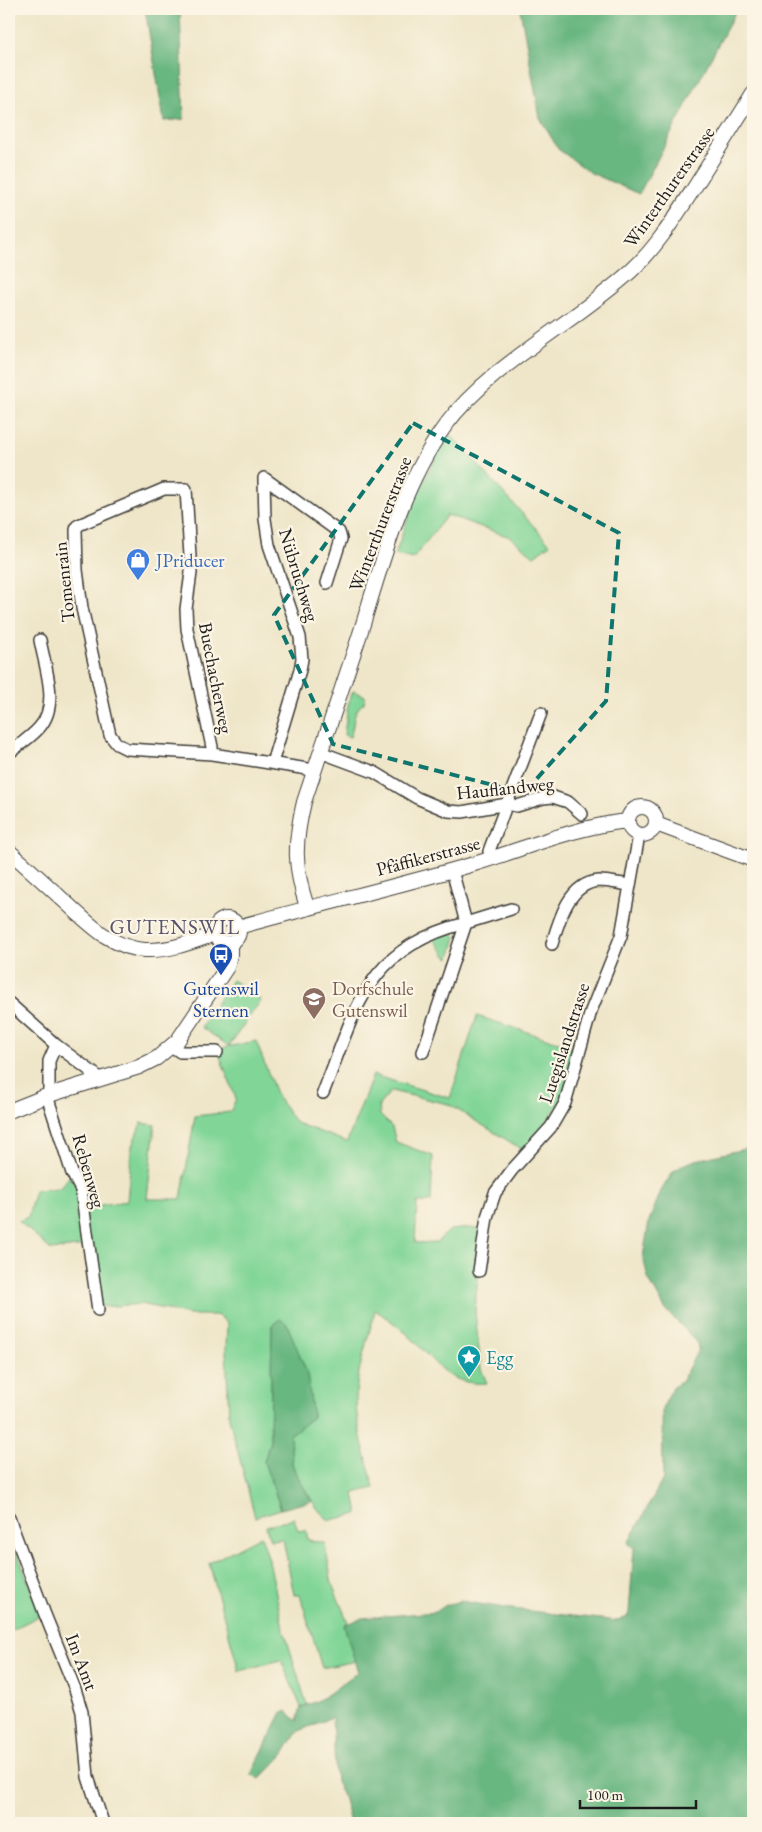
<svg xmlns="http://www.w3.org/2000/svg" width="762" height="1832" viewBox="0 0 762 1832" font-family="'EB Garamond',serif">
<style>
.green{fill:#81d597;stroke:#4e785a}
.forest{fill:#68b680;stroke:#42694e}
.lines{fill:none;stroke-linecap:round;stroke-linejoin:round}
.minor-casing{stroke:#3c3a36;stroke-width:14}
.major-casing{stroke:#3c3a36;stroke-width:16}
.minor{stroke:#fff;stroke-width:11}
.major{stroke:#fff;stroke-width:14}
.marked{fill:none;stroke:#0f766e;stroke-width:4;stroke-dasharray:10 6;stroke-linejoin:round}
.labels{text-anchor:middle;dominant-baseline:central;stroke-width:4.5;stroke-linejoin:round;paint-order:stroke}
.street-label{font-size:19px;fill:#1c1c1c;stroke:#fcf5e5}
.shop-label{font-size:19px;fill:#366cbe;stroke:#fcf5e5;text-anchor:start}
.transit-label{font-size:19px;fill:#164399;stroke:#fcf5e5}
.education-label{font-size:19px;fill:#785e54;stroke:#fcf5e5;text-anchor:start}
.culture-label{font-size:19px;fill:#0d838f;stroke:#fcf5e5;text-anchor:start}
.quarter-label{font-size:21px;letter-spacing:1px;fill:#56526a;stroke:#fcf5e5}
</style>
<rect width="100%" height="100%" fill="#fcf5e5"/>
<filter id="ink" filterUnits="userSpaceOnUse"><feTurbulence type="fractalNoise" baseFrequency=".02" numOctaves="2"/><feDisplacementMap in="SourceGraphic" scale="10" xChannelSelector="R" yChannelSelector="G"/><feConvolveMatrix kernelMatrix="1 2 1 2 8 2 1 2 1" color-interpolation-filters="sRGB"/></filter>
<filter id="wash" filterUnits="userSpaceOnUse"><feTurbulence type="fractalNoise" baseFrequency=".0096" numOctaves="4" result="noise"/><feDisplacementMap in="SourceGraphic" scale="20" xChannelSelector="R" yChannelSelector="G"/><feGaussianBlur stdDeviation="1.12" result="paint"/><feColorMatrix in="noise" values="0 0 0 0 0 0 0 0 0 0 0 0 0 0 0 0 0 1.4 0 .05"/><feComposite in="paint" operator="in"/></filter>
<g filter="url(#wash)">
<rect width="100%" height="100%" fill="#efe6c9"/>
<path class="green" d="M450 434 550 544 534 556 510 537 447 515 413 559 395 555C410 511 423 474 450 434Z
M353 691 365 696 364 703C351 712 355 725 350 737L344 735 348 705Z
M453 932 456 937 450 958 447 957 432 937Z
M232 980 261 1000 229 1046 201 1027Z
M477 1016 574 1047 569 1079 561 1100 528 1153 448 1104 391 1091 379 1105 380 1115 392 1127 396 1142 433 1156 431 1202H417L415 1243 437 1242 450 1230 470 1228 485 1230 476 1294 475 1312 481 1369 487 1383C450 1386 438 1366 415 1342 404 1330 389 1319 375 1310 369 1337 355 1374 356 1401 356 1427 368 1462 374 1488L354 1493 358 1514 330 1520C319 1517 295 1475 292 1463 290 1453 291 1442 289 1432 284 1397 278 1361 272 1325L270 1441 264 1462 281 1509 255 1517 229 1418 226 1349 227 1324 223 1319 216 1315H188L142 1304 100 1307 86 1246 51 1250 19 1221 28 1217 35 1190 60 1188 70 1176 88 1207 127 1201 132 1146 141 1123 155 1125 147 1199H181L195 1116 230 1112 236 1099 217 1049 256 1041 277 1096 296 1123 347 1142 373 1075 450 1098Z
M294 1518 298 1531 306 1530 308 1540 325 1543 332 1584 348 1622 344 1625 356 1661 322 1668 300 1595H294L283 1539 270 1540 266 1526Z
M9 1531 41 1615 9 1631Z
M261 1536 269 1560 283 1627 307 1705 301 1707 281 1660 239 1671 209 1563Z"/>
<path class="forest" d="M145 9H180L184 119 164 121Z
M520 9H737L639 194 591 173 558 149 540 118Z
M753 1147V1823H350L343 1796 336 1782 332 1717 297 1732 284 1754 260 1779 251 1774 281 1714 287 1711 297 1721 301 1707C323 1702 340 1684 358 1672L344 1625 362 1618 436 1612 446 1605 460 1601 512 1609 618 1621 628 1616 629 1612 634 1548 628 1543 663 1479 662 1409 673 1387 681 1382 698 1350 697 1342 665 1309 648 1278 643 1257 649 1221 661 1191 672 1173 680 1166 696 1160Z
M280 1319 287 1324 307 1373 313 1417 290 1435 292 1463 295 1472 312 1501 281 1509 264 1462 270 1441 272 1325Z"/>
</g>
<g filter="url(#ink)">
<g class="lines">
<g class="minor-casing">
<path id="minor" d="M264 478 265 519 269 545 300 637 302 659 300 670 272 763
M264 478 339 532 341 539 327 583
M320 752 374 772 417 798 448 811 462 812 507 804 517 806 543 798 553 797 568 802 582 814
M9 753C19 745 31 737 39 728 60 705 45 668 40 640
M212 754V747L187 629 186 609 191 573 186 489H164L81 524 77 526 76 530 77 570 82 608 110 735 117 744 127 749 212 754 314 770
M490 859 489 851 541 713
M552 944C559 920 569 883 599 881 609 881 620 884 630 885
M9 1003 56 1045 96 1075 99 1080
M56 1045 49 1061V1102L72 1173 81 1190 98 1310
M172 1046 180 1052H217
M423 1052 466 923 511 909
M323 1093C357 1007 365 949 466 923L452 870
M479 1271 487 1217 495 1193 512 1170 551 1127 565 1103 591 1011 621 936 639 835
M9 1518 44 1612 75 1689 82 1712 88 1777 103 1823"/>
</g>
<g class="major-casing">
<path id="major" d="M628 821a14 14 0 1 1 28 0a14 14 0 1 1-28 0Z
M656 824 753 860
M9 851C27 867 45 883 62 899 87 921 110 948 145 950 170 951 192 942 215 934
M307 907C294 867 294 843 304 802 322 747 341 692 359 637 381 567 401 486 445 426 491 364 573 324 631 271 657 247 676 216 696 185 715 155 734 124 753 94
M215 931a12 12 0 1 1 24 0a12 12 0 1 1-24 0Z
M238 927C316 905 396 887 474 864 524 849 574 827 627 821
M9 1111 49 1095 139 1067 157 1058 178 1040 227 967 230 955V942"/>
</g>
<use href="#minor" class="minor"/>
<use href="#major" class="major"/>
</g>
</g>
<path class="marked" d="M413 423 619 533 606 701 524 793 333 744 274 615Z"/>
<defs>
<g id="shop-pin" transform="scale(1.25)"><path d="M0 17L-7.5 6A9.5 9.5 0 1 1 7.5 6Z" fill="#3f7fe0" stroke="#fcf5e5"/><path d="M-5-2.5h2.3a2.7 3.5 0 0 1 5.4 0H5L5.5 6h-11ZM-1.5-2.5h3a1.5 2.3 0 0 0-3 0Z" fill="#fff"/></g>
<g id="bus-pin" transform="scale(1.25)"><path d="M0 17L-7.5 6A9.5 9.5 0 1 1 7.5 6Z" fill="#1a4fb4" stroke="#fcf5e5"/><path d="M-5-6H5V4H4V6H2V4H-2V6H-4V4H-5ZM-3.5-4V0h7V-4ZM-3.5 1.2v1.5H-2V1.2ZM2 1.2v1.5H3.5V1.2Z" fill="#fff"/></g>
<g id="school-pin" transform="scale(1.25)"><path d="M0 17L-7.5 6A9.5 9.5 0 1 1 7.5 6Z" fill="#8d6e63" stroke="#fcf5e5"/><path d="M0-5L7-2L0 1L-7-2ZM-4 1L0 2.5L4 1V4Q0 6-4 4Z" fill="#fff"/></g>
<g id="sight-pin" transform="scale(1.25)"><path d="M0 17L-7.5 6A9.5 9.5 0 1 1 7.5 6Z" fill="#0f9aa8" stroke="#fcf5e5"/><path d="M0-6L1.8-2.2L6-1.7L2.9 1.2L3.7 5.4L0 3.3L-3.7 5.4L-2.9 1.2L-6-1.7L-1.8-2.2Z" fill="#fff"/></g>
</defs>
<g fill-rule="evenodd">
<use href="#shop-pin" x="138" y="560"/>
<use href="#bus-pin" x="221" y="955"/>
<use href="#school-pin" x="314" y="999"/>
<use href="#sight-pin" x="469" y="1357"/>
</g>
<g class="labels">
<g class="street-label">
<text transform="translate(669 187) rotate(-55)">Winterthurerstrasse</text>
<text transform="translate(380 524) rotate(-69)">Winterthurerstrasse</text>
<text transform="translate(299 575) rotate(73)">Nübruchweg</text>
<text transform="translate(64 582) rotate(-96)">Tomenrain</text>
<text transform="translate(216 678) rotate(79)">Buechacherweg</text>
<text transform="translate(505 788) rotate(-6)">Hauflandweg</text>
<text transform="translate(428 856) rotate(-15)">Pfäffikerstrasse</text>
<text transform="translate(564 1043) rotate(-72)">Luegislandstrasse</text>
<text transform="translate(89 1171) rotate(74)">Rebenweg</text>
<text transform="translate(82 1662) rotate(69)">Im Amt</text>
</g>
<g class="shop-label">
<text x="156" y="560">JPriducer</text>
</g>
<g class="transit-label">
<text x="221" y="988">Gutenswil<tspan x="221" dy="22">Sternen</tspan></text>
</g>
<g class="education-label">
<text x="332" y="988">Dorfschule<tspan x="332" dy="22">Gutenswil</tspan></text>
</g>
<g class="culture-label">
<text x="486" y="1357">Egg</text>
</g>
<g class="quarter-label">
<text x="175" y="926">GUTENSWIL</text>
</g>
</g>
<rect width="762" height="1832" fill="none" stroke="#fcf5e5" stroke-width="30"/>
<path d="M580 1800v8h116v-8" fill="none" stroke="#1c1c1c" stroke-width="2.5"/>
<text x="587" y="1800" font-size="15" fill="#1c1c1c" stroke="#fcf5e5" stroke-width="4" paint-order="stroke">100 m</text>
</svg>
